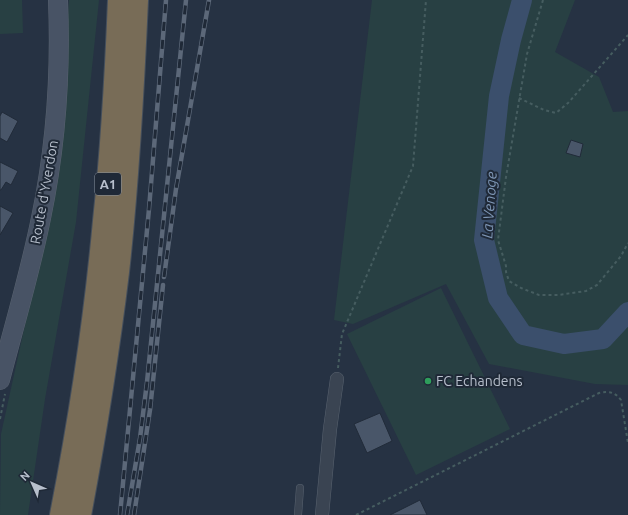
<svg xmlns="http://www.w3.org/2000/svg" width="628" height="515" viewBox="0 0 628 515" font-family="Ubuntu,sans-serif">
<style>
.green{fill:#284043}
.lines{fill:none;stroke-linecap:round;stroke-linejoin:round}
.river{stroke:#3b4f6c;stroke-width:20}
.building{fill:#495669;stroke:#212b39}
.service-casing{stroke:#58626f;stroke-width:8}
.minor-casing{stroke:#58626f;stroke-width:14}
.secondary-casing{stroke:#58626f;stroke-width:20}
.motorway-casing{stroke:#454f5c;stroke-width:24}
.path{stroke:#465d60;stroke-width:2;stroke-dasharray:3 3;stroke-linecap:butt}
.service{stroke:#3a4452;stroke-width:7}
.minor{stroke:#3a4452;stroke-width:13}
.secondary{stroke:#485365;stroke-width:19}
.motorway{stroke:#786c57;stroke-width:22}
.rail-casing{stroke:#5c6879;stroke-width:4.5}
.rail{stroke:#1f2937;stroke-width:3;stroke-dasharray:9;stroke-linecap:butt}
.leisure-dot{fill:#2e9e5b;stroke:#1f2937;stroke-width:1.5}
.labels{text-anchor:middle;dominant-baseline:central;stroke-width:4;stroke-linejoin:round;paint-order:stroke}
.shield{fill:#1f2937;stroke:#89929f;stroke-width:1}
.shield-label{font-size:13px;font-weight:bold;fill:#b7bfcc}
.street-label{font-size:14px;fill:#b7bfcc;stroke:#1f2937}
.poi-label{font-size:14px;fill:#b7bfcc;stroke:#1f2937;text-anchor:start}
.water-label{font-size:15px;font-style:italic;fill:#7d95b4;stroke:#1f2937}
</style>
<rect width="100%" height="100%" fill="#263243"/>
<path class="green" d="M0 0H22L23 33 0 34Z
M69 0H99L76 222 45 399 28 515H0L1 434 25 325 59 144Z
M372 0H575L555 52 599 77 613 112 628 111V385L595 384 489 364 446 284 353 324 334 320Z
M441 288 510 429 416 475 347 334Z"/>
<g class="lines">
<path class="river" d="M522 0 511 40 499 96 484 240 498 298 523 335 564 344 603 339 628 312"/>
</g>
<path class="building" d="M2 112 18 121 7 142 0 138V116Z
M571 140 583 144 580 157 566 153Z
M0 162 18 171 11 185 6 182 1 190H0Z
M0 206 13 213 0 235Z
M380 413 392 441 367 453 354 424Z
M420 500 427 515H390Z"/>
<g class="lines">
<g class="service-casing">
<path id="service" d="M298 515 300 488"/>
</g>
<g class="minor-casing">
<path id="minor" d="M322 515 330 429 337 379"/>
</g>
<g class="secondary-casing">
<path id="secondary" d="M0 380C14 326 30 273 41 218 56 146 61 73 58 0"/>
</g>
<g class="motorway-casing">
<path id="motorway" d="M61 515C80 418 95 320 104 221 112 147 116 74 119 0
M80 515C95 435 108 354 118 272 128 182 133 91 137 0"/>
</g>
<path class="path" d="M543 0 527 54 506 177 498 240 506 266V272L509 281 521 288 539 295H558L586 291 597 285 621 256 628 243
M519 98 544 110 556 113 568 103 628 35
M338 368 342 334 413 166 426 0
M0 419 5 394
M356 515 599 393C609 391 615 392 621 400L628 443"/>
<use href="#service" class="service"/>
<use href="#minor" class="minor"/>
<use href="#secondary" class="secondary"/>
<use href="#motorway" class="motorway"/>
<g class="rail-casing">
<path id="rail" d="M164 277 176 189 209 0
M120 515 149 209 166 0
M127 515 140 438 147 382 186 0
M134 515 150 410 163 285"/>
</g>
<use href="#rail" class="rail"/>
</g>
<circle class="leisure-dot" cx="428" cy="381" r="4"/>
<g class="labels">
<rect class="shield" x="95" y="173" width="26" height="22" rx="3"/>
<g class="shield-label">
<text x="108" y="184">A1</text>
</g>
<g class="street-label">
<text transform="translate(44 192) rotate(-80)">Route d'Yverdon</text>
</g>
<g class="poi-label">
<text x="436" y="381">FC Echandens</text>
</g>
<g class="water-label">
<text transform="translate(489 205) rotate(-86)">La Venoge</text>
</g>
</g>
<g transform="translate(32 483) rotate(315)" stroke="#1f2937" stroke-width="3" paint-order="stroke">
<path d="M0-3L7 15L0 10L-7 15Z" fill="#b7bfcc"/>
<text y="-6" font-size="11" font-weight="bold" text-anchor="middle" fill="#b7bfcc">N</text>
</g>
</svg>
